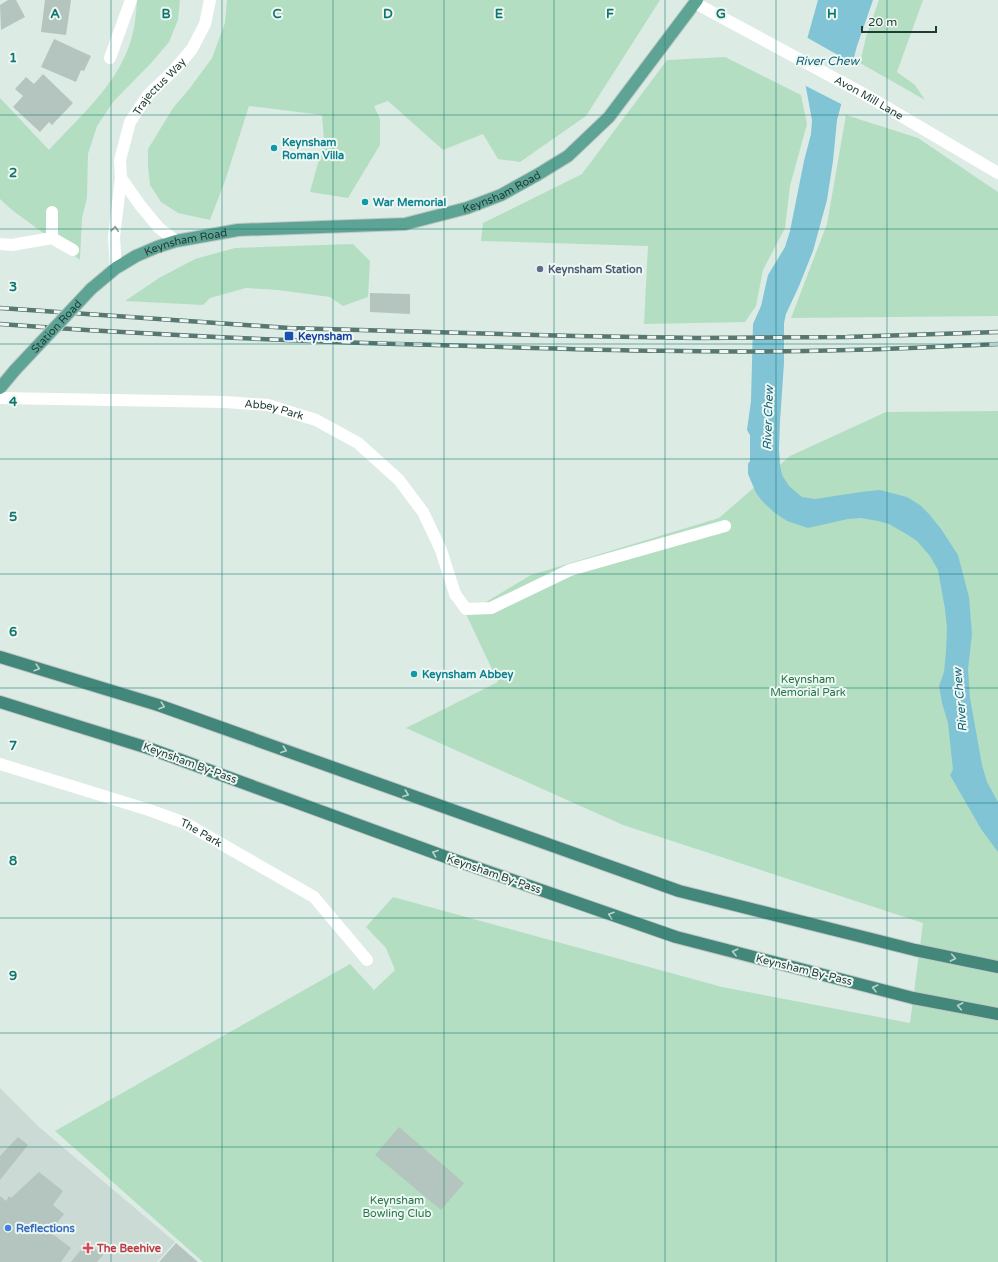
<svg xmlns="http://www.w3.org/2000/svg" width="998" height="1262" viewBox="0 0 998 1262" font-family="'Varela Round',sans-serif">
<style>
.built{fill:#cbdad4}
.green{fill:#b4dec1}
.water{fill:#80c4d5}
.pier{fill:#ddebe5}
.building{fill:#b3c5be}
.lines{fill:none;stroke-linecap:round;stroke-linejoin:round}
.primary-casing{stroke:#c0c8c6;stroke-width:14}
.trunk-casing{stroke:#c0c8c6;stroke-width:14}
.service{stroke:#fff;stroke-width:12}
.minor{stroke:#fff;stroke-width:12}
.tertiary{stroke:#fff;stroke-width:12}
.primary{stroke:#5ea495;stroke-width:12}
.trunk{stroke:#43867a;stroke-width:12}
.rail-casing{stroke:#587770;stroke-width:4.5}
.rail{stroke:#eef7f3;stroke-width:3;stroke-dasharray:9;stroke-linecap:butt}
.primary-bridge-casing{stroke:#c0c8c6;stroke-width:14;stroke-linecap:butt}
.primary-bridge{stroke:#5ea495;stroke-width:12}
.oneway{stroke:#8e9d9a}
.oneway2{stroke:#bbd5cf}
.grid{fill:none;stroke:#0f766e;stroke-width:1;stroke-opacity:0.55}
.culture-dot{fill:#0f9aa8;stroke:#eef7f3;stroke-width:1.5}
.service-dot{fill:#5c6f8a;stroke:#eef7f3;stroke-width:1.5}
.transit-dot{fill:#1a4fb4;stroke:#eef7f3;stroke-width:1.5}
.shop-dot{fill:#3f7fe0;stroke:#eef7f3;stroke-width:1.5}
.health-dot{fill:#e0444e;stroke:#eef7f3;stroke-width:1.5}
.labels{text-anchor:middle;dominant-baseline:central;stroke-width:4;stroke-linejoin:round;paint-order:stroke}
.street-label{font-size:11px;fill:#1e3b34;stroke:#eef7f3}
.culture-label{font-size:11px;font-weight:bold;fill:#0d838f;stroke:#eef7f3;text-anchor:start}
.service-label{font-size:11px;font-weight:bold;fill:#4e5e75;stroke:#eef7f3;text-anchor:start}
.transit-label{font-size:11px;font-weight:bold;fill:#164399;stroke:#eef7f3;text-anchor:start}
.park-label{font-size:11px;fill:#257547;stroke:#eef7f3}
.shop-label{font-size:11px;font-weight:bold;fill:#366cbe;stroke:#eef7f3;text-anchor:start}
.health-label{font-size:11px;font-weight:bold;fill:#be3a42;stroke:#eef7f3;text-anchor:start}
.water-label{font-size:12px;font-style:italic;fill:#14657b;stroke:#eef7f3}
.grid-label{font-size:13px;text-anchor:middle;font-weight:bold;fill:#0f766e;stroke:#eef7f3;stroke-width:4;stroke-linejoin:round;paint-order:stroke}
</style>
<rect width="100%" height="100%" fill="#ddebe5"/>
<path class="built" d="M0 1088 39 1127 175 1242 157 1262H0Z"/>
<path class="green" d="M137 0H180L178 20 169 42 153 61 113 102 97 126 88 154 87 198 82 218 80 260 12 210 0 199V98L49 150C79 117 116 86 130 43 135 29 136 14 137 0Z
M227 0H660L586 116 520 162 498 159 483 134 443 150 388 101 374 106 380 119V145L348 198 310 192 324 141 322 115 249 106 225 181 210 220 178 213 161 202 150 185 148 166V149L173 108 190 88 212 58 225 23Z
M879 0H923L897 72 915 85 925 100 860 63 866 37Z
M725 57 801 95 807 124 790 186 785 228 763 270 756 306 745 322 644 324 648 246 481 241 483 223 582 174 667 60Z
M846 115 918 138 998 192V316L791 318 827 224Z
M353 244 370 261 368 297 343 306 330 297 278 290 246 288 210 298 203 305 125 301 159 278 195 259 235 248Z
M998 411V1262H203L55 1131 350 964 374 990 395 970 386 948 366 927 393 897 722 987 910 1023 923 923 623 825 406 728 498 682 466 614 531 575 719 518 790 456 886 412Z"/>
<path class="water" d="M818 0H873L857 46 837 120 833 161 827 200 813 251 799 286 786 314 784 323V363L780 421 779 449 780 465 782 475 789 486 802 497 815 499 861 492 880 490 907 497 920 505 929 514 941 529 958 555 969 597 972 634 968 669 970 698 982 765 987 782 998 802V852L981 829 950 775 953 770 948 723 942 703 939 686 944 672 946 651 947 628 945 609 938 570 930 556 917 541 908 535 889 524 878 521 861 518 848 519 808 528 787 521 775 513 763 502 756 493 748 474V464L750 461V435L747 430 751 401 753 324 761 306 768 275 785 247 790 231 804 161 811 134 812 120 801 61Z"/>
<path class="pier" d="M806 37 854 64 843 105 804 85 799 61Z"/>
<path class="building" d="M8 0H16L25 17 1 30 0 5Z
M45 0H71L66 35 41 32Z
M54 39 91 56 84 71 81 70 76 82 41 67Z
M43 74 73 103 52 125 49 122 40 132 13 107 23 96 15 89 26 77 34 84Z
M370 293 410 294V314L370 312Z
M399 1127 464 1183 441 1210 375 1155Z
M18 1137 28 1145 0 1180V1156Z
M39 1172 63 1191 53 1205 64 1214 50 1232 71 1248 61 1262H0V1196L6 1201 9 1196 11 1198Z
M87 1242 103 1255 97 1262H71Z
M176 1243 198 1262H159Z"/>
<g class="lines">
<g class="primary-casing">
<g id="primary">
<path id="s5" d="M91 289 116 268 136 256 157 247 176 241 238 230 405 224 467 208 501 195 537 175 568 156 609 117 697 0"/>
<path d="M0 388 15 370"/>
</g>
</g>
<g class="trunk-casing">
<path id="trunk" d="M0 657 158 705 679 891 915 950 998 967
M0 702 148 748 446 857 676 937 913 998 998 1014"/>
</g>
<path class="service" d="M110 58 131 0
M455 594 466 609 491 608 570 570 725 526"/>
<g class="minor">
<path d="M121 178 140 205 159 228 176 241"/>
<path d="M52 212V238"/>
<path d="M0 244 12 245 52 238 73 250"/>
<path id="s1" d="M116 268 114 237 121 178 120 160 130 122 148 95 175 69 192 49 205 24 210 0"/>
<path id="s2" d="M0 398 225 402 268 405 316 420 358 443 399 480 423 512 441 550 455 594"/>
<path id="s3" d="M0 764 149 810 185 823 314 897 367 960"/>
</g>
<path class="tertiary" id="s4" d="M695 3 864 94 998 173"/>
<use href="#primary" class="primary"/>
<use href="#trunk" class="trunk"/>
<g class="rail-casing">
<path id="rail" d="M0 308 289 328 575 336 698 338 847 337 998 332
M0 324C145 335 291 341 436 345 573 349 710 354 848 350 898 349 948 346 998 344"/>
</g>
<use href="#rail" class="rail"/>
<g class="primary-bridge-casing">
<g id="primary-bridge">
<path id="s6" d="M15 370 91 289"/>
</g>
</g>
<use href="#primary-bridge" class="primary-bridge"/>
</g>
<defs><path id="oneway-chevron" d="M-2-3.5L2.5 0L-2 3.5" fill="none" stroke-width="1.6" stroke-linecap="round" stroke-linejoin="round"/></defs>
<use class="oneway" href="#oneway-chevron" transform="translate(115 229) rotate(-84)"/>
<g class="oneway2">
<use href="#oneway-chevron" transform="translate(37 668) rotate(17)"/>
<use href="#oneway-chevron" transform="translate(162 706) rotate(19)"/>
<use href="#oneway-chevron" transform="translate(284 750) rotate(20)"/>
<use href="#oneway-chevron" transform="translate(406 794) rotate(20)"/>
<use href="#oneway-chevron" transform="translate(435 853) rotate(-160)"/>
<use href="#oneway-chevron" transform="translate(611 915) rotate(-161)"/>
<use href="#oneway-chevron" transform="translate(735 952) rotate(-166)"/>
<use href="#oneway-chevron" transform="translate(953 958) rotate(11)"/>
<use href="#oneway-chevron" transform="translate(875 988) rotate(-166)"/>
<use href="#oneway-chevron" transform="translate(960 1006) rotate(-169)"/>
</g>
<path class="grid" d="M111 0V1262M222 0V1262M333 0V1262M444 0V1262M554 0V1262M665 0V1262M776 0V1262M887 0V1262M0 115H998M0 229H998M0 344H998M0 459H998M0 574H998M0 688H998M0 803H998M0 918H998M0 1033H998M0 1147H998"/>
<g class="culture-dot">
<circle cx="274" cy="148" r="4"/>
<circle cx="365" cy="202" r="4"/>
<circle cx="414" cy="674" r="4"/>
</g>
<circle class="service-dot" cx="540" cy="269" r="4"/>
<rect class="transit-dot" x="284" y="331" width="10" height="10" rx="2"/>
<circle class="shop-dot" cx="8" cy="1228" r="4"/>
<path class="health-dot" d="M86 1242h4v4h4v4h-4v4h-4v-4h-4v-4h4z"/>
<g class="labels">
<g class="street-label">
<text stroke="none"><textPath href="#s1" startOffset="194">Trajectus Way</textPath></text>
<text stroke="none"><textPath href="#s4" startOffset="198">Avon Mill Lane</textPath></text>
<text stroke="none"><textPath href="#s5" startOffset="431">Keynsham Road</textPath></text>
<text stroke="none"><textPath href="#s5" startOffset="108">Keynsham Road</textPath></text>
<text stroke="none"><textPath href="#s6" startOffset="60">Station Road</textPath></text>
<text stroke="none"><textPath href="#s2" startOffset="275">Abbey Park</textPath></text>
<text transform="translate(190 763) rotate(20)">Keynsham By-Pass</text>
<text stroke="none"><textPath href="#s3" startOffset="213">The Park</textPath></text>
<text transform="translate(494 874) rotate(19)">Keynsham By-Pass</text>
<text transform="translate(804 970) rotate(14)">Keynsham By-Pass</text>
</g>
<g class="culture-label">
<text x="282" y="142">Keynsham<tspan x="282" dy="13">Roman Villa</tspan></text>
<text x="373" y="202">War Memorial</text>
<text x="422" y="674">Keynsham Abbey</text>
</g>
<g class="service-label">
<text x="548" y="269">Keynsham Station</text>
</g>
<g class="transit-label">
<text x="298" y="336">Keynsham</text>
</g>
<g class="park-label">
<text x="808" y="679">Keynsham<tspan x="808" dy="13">Memorial Park</tspan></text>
<text x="397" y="1200">Keynsham<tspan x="397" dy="13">Bowling Club</tspan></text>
</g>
<g class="shop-label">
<text x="16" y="1228">Reflections</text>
</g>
<g class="health-label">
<text x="97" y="1248">The Beehive</text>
</g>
<g class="water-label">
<text x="827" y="61">River Chew</text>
<text transform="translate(768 418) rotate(-88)">River Chew</text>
<text transform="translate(960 700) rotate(-95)">River Chew</text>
</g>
</g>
<g class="grid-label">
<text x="55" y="18">A</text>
<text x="166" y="18">B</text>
<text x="277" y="18">C</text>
<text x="388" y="18">D</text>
<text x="499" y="18">E</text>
<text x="610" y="18">F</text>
<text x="721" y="18">G</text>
<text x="832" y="18">H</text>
<text x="13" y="62">1</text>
<text x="13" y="177">2</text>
<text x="13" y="291">3</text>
<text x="13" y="406">4</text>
<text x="13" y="521">5</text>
<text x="13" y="636">6</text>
<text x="13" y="750">7</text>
<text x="13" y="865">8</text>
<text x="13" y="980">9</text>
</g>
<path d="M862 26v6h74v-6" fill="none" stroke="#1e3b34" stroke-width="2"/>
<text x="868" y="26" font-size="12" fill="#1e3b34" stroke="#eef7f3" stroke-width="3" paint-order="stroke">20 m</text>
</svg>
